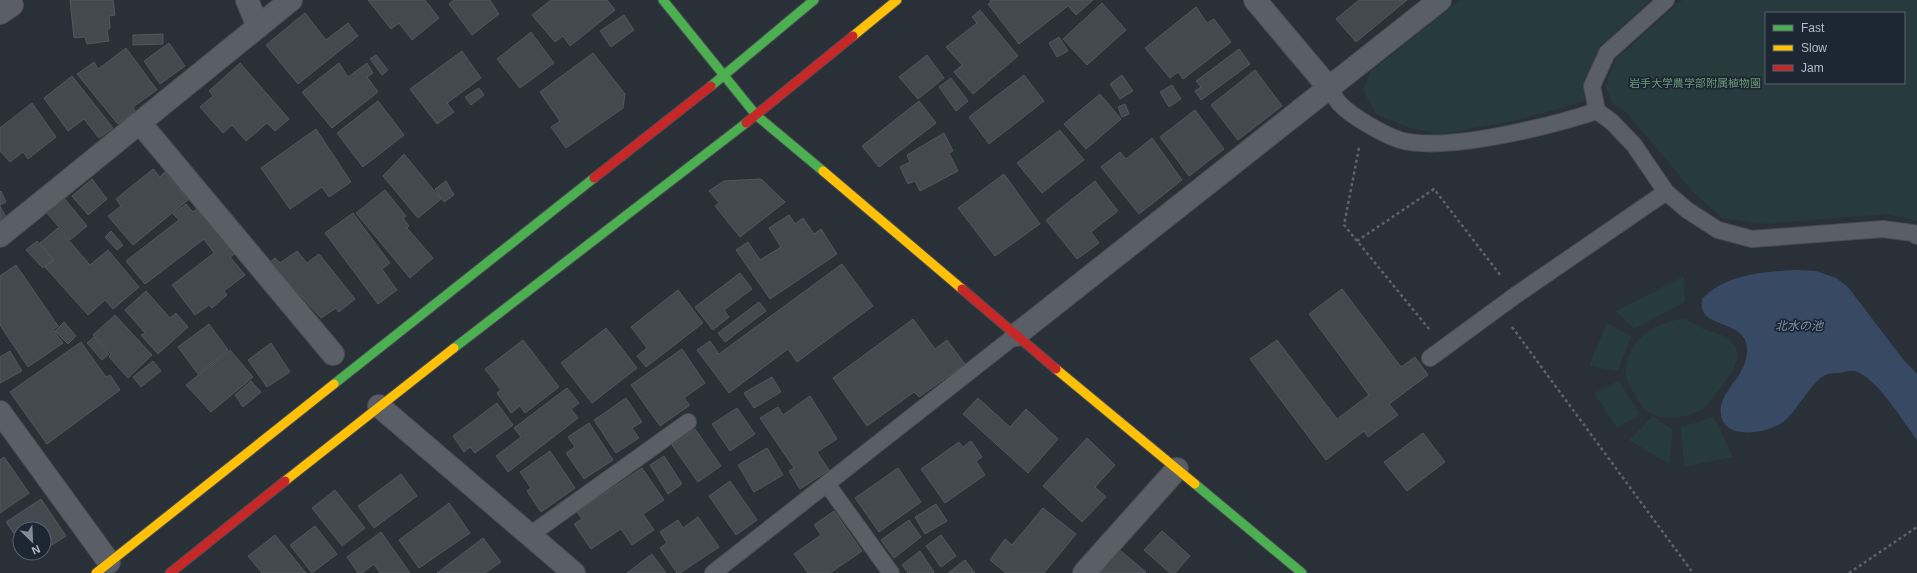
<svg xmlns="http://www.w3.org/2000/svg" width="1917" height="573" viewBox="0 0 1917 573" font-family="Helvetica,'Noto Sans JP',sans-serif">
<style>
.green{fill:#273a3e;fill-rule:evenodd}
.water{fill:#384963}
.building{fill:#444950;stroke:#52575f}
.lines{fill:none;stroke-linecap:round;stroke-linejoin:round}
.lane-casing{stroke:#484c53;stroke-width:18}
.street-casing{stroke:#484c53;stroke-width:24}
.fast-casing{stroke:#484c53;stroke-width:11}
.slow-casing{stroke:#484c53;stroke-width:11}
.jam-casing{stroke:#484c53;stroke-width:11}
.path{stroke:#5d636a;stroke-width:2.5;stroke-dasharray:3 3;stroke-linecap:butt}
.lane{stroke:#5a5e66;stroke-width:16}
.street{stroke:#5a5e66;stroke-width:22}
.fast{stroke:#4caf50;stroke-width:9}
.slow{stroke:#ffc107;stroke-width:9}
.jam{stroke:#c62828;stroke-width:9}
.labels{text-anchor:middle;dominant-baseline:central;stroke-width:3.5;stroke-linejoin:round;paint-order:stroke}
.park-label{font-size:11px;fill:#6b9a76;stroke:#1d2633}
.water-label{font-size:12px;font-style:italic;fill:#7c92b1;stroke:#1d2633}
</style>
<rect width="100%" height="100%" fill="#2a3038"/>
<path class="green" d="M1460 0H1651L1600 46 1584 80 1585 101 1514 121 1441 134 1410 128 1376 114 1363 90 1370 72Z
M1682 0H1917V221L1886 214 1763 224 1722 218 1695 194 1626 112 1613 104 1605 86 1616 59ZM1766 13H1904V83H1766Z
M1684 276 1685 302 1634 329 1616 311Z
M1684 319C1693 322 1698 327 1706 330 1717 334 1730 335 1736 348 1738 354 1737 362 1734 368 1732 373 1707 407 1703 409 1689 418 1662 421 1648 412 1642 408 1638 401 1635 395 1632 390 1627 382 1626 376 1623 343 1654 321 1684 319Z
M1607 323 1631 336 1618 371 1589 366Z
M1619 381 1640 414 1617 428 1594 393Z
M1653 416 1673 430 1669 464 1629 440Z
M1714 417 1733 457 1684 467 1681 427Z"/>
<path class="water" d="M1796 270 1816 271 1836 278 1848 287 1902 358 1917 374V440C1902 420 1878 379 1855 371 1851 370 1844 372 1840 373 1836 373 1831 373 1828 374 1812 379 1797 412 1783 422 1768 433 1725 441 1721 415 1717 390 1749 378 1747 347 1745 323 1710 327 1703 311 1701 307 1702 302 1702 299 1726 274 1763 272 1796 270Z"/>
<path class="building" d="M70 0H113L115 15 109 16 110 28 107 30 109 41 87 44 85 37 74 38Z
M368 0H425L439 18 412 40 399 23 391 29Z
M454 0H490L499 14 472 35 449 4Z
M551 0H607L615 10 570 46 563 36 555 42 532 15Z
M990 0H1093L1076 15 1068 6 1019 44 988 4 991 2Z
M1359 0H1407L1356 42 1336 19Z
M1102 3 1126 30 1087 65 1063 39Z
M1196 7 1207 23 1214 19 1231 42 1183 79 1178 72 1170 78 1145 48Z
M980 10 1018 56 973 94 954 72 962 65 946 47 977 23 972 17Z
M305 13 326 40 348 23 358 36 298 84 266 45Z
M624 15 634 30 611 47 600 31Z
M531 32 554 63 520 88 497 59Z
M163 34V44L133 45V35Z
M1059 37 1068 51 1057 57 1049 43Z
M169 43 185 66 160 84 144 61Z
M126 48 157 90 133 107 135 111 118 124 77 74 94 62 98 69Z
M1239 49 1250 64 1201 100 1195 91 1201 87 1196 81Z
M462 51 481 78 447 103 454 112 437 124 410 89Z
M593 53 625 94 623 108 566 148 551 127 560 121 540 92Z
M376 55 388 70 382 75 370 59Z
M927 55 944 78 918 99 899 77Z
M240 63 289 119 275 131 267 123 246 141 232 125 223 133 200 107 213 96 209 91Z
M339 63 348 77 367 63 373 73 367 77 378 92 332 128 302 92Z
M1255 70 1282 106 1238 140 1211 105Z
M1024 75 1044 101 989 144 969 117Z
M1122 75 1133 91 1120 99 1110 84Z
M72 76 113 128 99 138 84 119 68 131 44 98Z
M951 78 968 101 956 111 939 87Z
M1172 85 1181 99 1169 107 1160 92Z
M479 88 484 95 471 105 465 97Z
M1100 94 1121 119 1086 149 1064 124Z
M378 101 404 135 363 167 337 133Z
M919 101 936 123 879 167 862 146Z
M32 103 56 137 28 159 23 152 10 162 0 151V128Z
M1125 104 1129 114 1122 117 1118 107Z
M1195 110 1224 149 1189 176 1160 137Z
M316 129 351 182 329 197 322 187 290 209 261 168Z
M1060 130 1084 160 1042 193 1017 163Z
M944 133 953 151 949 153 958 171 920 191 915 181 908 184 900 167 910 162 907 155Z
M1152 138 1182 180 1139 214 1101 167 1120 152 1126 159Z
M404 154 441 199 418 218 383 176Z
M153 169 160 177 165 172 188 200 133 245 108 216 121 206 116 199Z
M1004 174 1040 224 995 256 958 208Z
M92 179 107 199 88 215 72 196Z
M761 179 785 202 740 237 715 206 719 203 709 191 724 181Z
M446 181 454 195 444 202 435 189Z
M1095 181 1118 211 1091 232 1099 243 1077 259 1046 220Z
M385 190 406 216 403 218 409 226 407 228 433 258 410 278 356 213Z
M1 191 6 202 0 205V192Z
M64 198 87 226 70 240 46 212Z
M186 204 193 212 200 206 238 252 230 257 245 275 224 291 227 295 212 308 209 305 195 315 172 285 214 253 204 239 145 284 126 261 179 220 173 214Z
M0 206 7 219 0 223Z
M353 213 390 263 382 269 397 290 378 304 325 233Z
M789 215 795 224 803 218 814 234 821 229 837 254 770 299 736 250 748 242 760 260 781 247 769 228Z
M58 228 90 265 108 250 139 287 113 309 105 300 88 315 45 267 54 260 40 243Z
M111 231 123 245 117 250 105 237Z
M37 241 53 260 43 268 26 250Z
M297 251 307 263 319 254 355 299 339 312 336 308 321 318 270 262 275 258 280 263Z
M842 264 873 306 797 362 788 349 729 393 697 350 710 341 719 354Z
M16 265 58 326 53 330 63 343 28 367 0 325V276Z
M740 273 752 289 724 310 729 317 713 330 695 307Z
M1342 289 1401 367 1415 357 1428 375 1389 404 1398 415 1368 437 1364 431 1326 460 1250 359 1277 340 1337 419 1369 395 1309 314Z
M678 290 703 323 646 367 637 356 647 348 631 327Z
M146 291 170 318 176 313 188 327 158 354 141 335 145 333 125 310Z
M759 302 766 311 725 342 718 333Z
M115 315 152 355 128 378 109 357 111 354 93 335Z
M913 319 935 349 947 340 965 364 919 397 914 392 867 426 833 378Z
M64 322 76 336 68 344 55 331Z
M209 324 228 350 198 374 178 347Z
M606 328 637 368 592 403 561 363Z
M94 337 109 354 102 360 87 343Z
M523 340 559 387 525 413 520 406 511 413 497 393 501 390 485 369Z
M81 342 106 377 110 375 120 390 47 444 10 392Z
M271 343 290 372 267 387 248 360Z
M682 349 705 383 684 398 690 405 660 426 631 385Z
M230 350 253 377 211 412 186 385Z
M10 351 22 371 0 383V357Z
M153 361 161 371 141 387 133 377Z
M772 377 781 392 754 408 744 393Z
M251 381 261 392 243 407 235 395Z
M567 388 579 403 571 409 578 418 508 472 496 456 521 437 514 428Z
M810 396 837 439 817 452 829 470 800 489 789 471 794 468 760 418 778 407 783 415Z
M626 398 642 422 632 428 639 438 616 453 594 420Z
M978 398 1010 427 1026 409 1058 439 1028 473 963 414Z
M497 403 513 425 475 453 470 447 464 452 453 436Z
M737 408 755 434 730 451 712 424Z
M589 423 613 460 584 479 566 453 575 447 568 437Z
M695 429 721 466 698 482 672 445Z
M1423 433 1445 462 1407 491 1384 462Z
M1087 438 1115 465 1095 487 1106 497 1082 522 1043 486Z
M971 441 982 457 976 461 985 475 945 503 921 469 959 442 963 447Z
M767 448 783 475 754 492 738 465Z
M550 451 575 488 541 512 527 491 531 488 520 472Z
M664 456 682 484 668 494 650 465Z
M4 457 29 493 0 513V460Z
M642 468 664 500 643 514 654 530 632 545 621 529 591 549 574 524 582 519 577 512Z
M898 468 921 502 879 532 855 498Z
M401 474 417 496 374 528 358 506Z
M730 481 757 520 736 535 709 496Z
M335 490 365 528 342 546 312 508Z
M41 499 66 536 44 550V529H20V542L6 522Z
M449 503 470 533 419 568 399 540Z
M936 504 947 521 925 534 915 517Z
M1043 508 1076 534 1044 573H1006L990 560 1005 539 1012 545Z
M834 511 862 551 830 573H808L794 554 821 535 814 525Z
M698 517 719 547 680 573H677L660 548 667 543 660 532 678 520 683 528Z
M909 520 921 537 894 558 881 540Z
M315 526 337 554 312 573 290 545Z
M1162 531 1190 556 1175 573H1170L1144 550Z
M381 532 410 573H380L374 564 362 573H358L347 557Z
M275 535 306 573H262L248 556Z
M941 535 956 556 941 567 926 546Z
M483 538 501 562 485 573H437Z
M1117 548 1146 572 1145 573H1097Z
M920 551 934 572 933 573H908L902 565Z
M652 554 666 573H627Z
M965 560 975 573H948Z"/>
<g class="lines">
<g class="lane-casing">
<path id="lane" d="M1330 89C1333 94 1336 100 1340 104 1351 116 1384 135 1400 140 1445 153 1551 126 1597 111L1612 122 1634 145 1666 192 1687 210 1718 230 1752 239 1883 229 1913 233 1917 236
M1597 111 1592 86 1607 53 1666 0
M1430 358 1516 295 1666 192
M827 484 891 573
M530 535 688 422
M713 573 1016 335"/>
</g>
<g class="street-casing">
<path id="street" d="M247 0 258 27
M1255 0 1330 89
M0 13 12 5
M140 123 333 354
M0 236 291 0
M1016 335 1440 0
M379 406 574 573
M0 412 109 562
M1084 573 1177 469"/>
</g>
<g class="fast-casing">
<path id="fast" d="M663 0 756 115 823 171
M711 86 814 0
M454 348 746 123
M334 384 594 178
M1195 484 1302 573"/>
</g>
<g class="slow-casing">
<path id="slow" d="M853 36 897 0
M823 171 962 289
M1056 369 1195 484
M285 481 454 348
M96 573 334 384"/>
</g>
<g class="jam-casing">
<path id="jam" d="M746 123 853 36
M594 178 711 86
M962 289 1056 369
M170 573 285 481"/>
</g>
<path class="path" d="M1359 148 1344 225 1429 329
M1357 241 1434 189 1501 276
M1512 327 1693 573
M1849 573 1917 527"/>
<use href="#lane" class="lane"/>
<use href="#street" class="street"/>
<use href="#fast" class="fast"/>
<use href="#slow" class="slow"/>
<use href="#jam" class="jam"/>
</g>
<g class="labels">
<g class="park-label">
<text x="1695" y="83">岩手大学農学部附属植物園</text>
</g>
<g class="water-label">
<text x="1799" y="326">北水の池</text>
</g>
</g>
<rect x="1765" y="12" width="140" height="72" fill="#1d2633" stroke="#59626f"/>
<rect x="1773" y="25" width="20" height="6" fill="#4caf50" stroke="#59626f"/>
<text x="1801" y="32" font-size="12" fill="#b4bcc9">Fast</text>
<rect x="1773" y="45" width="20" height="6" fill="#ffc107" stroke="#59626f"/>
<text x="1801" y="52" font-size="12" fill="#b4bcc9">Slow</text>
<rect x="1773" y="65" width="20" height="6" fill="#c62828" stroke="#59626f"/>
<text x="1801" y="72" font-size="12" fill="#b4bcc9">Jam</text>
<g transform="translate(32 541) rotate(156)"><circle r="19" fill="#1d2633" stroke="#59626f"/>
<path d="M0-3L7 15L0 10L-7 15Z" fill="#848b96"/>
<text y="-6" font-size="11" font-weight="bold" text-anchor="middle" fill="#b4bcc9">N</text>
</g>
</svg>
